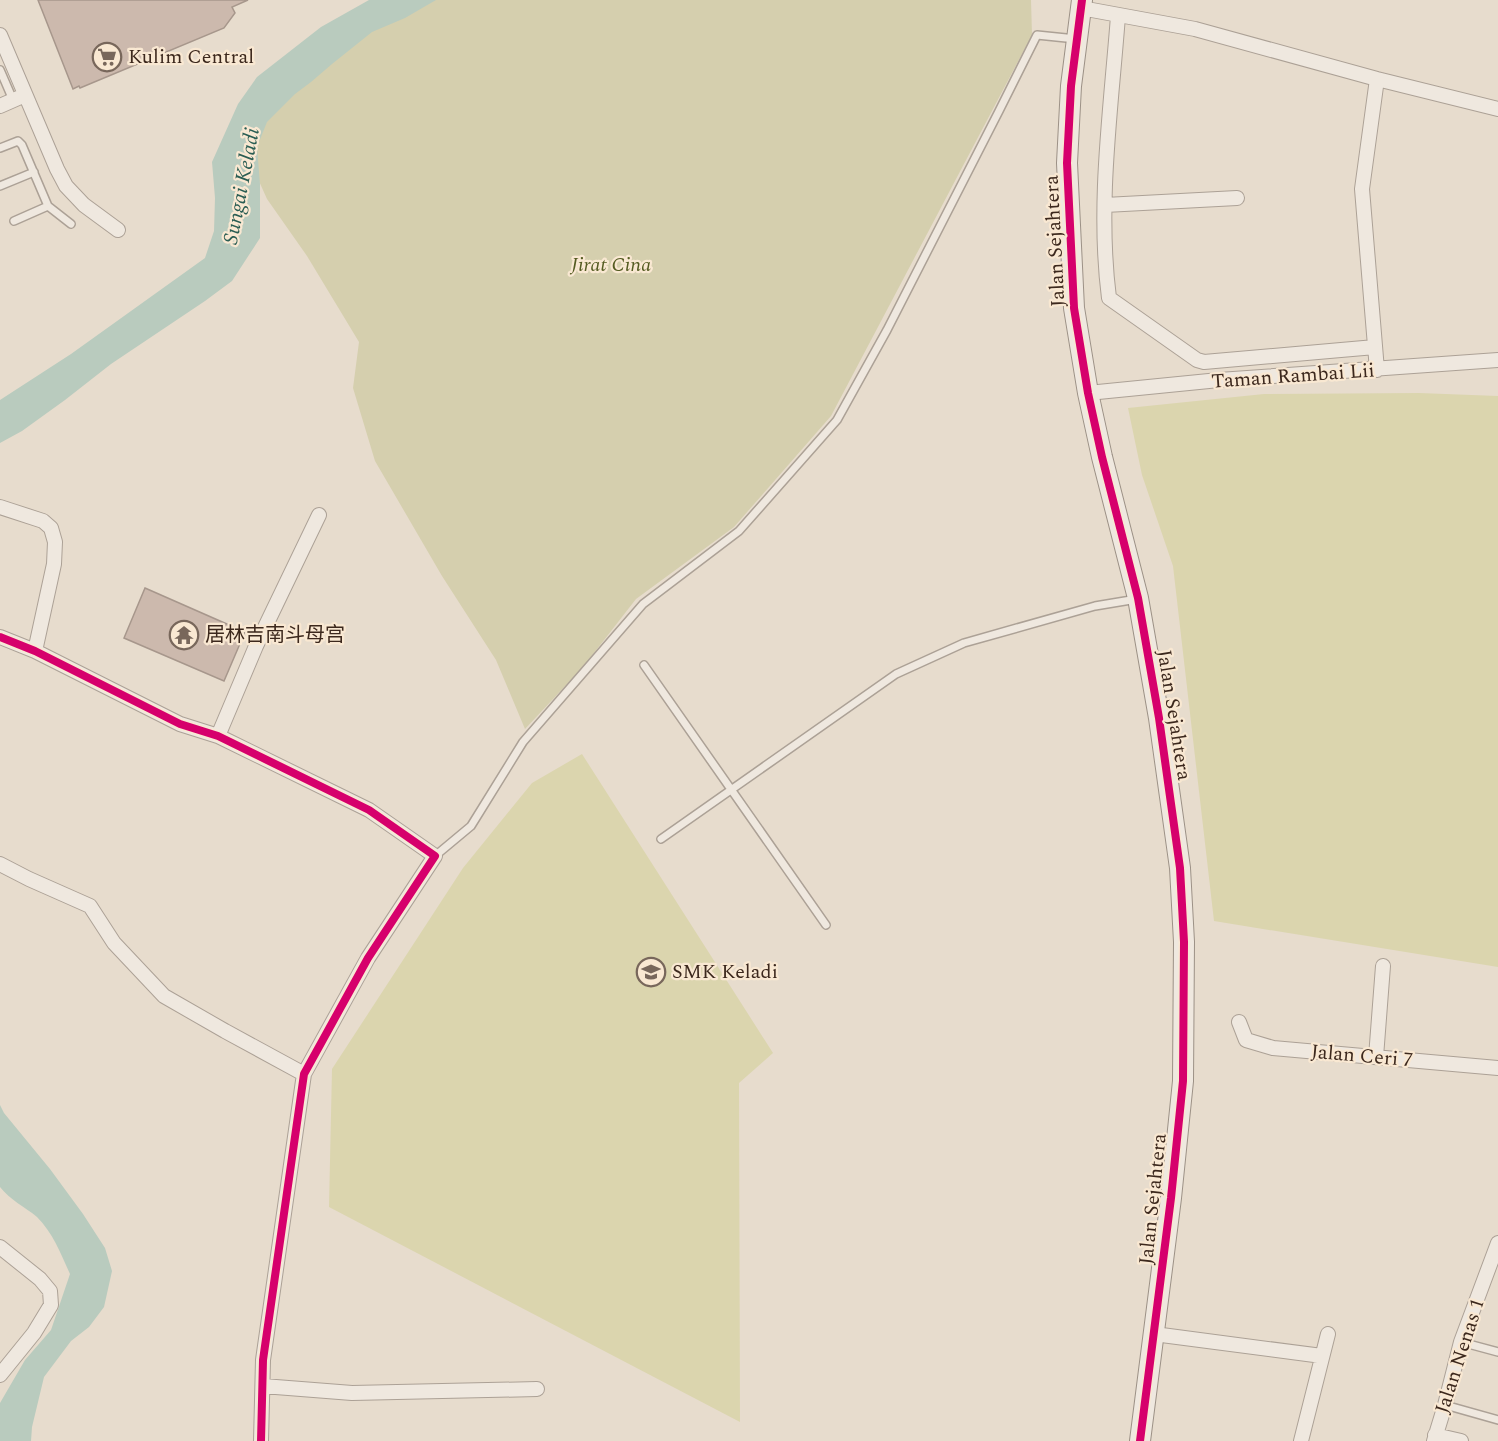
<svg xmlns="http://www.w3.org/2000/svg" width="1498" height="1441" viewBox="0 0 1498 1441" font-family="Spectral,'Noto Sans SC',serif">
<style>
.green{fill:#dbd5ae}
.cemetery{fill:#d5cfae}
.water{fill:#b9cbbe}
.building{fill:#ccb9ad;stroke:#a7978c;stroke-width:1.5}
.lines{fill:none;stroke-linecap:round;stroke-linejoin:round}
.lane-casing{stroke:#aca196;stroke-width:10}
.street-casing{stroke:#aca196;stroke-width:16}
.secondary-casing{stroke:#9c9186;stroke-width:22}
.lane{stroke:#efe8df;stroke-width:7}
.street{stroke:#efe8df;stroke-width:14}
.secondary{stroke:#efe8df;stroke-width:20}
.cycleway-casing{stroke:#f9e8d2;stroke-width:11}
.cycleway{stroke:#d6006c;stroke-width:8}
.labels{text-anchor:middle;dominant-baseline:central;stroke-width:4.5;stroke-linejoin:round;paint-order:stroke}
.poi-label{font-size:20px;fill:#3c281d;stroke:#f9e8d2;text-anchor:start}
.street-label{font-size:20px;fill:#3c281d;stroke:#f9e8d2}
.park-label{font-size:20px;font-style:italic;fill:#545b21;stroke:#f9e8d2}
.water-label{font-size:21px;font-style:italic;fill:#2a5d53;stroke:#f9e8d2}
</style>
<rect width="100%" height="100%" fill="#e7dccd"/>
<path class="green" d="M1419 393 1498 396V967L1214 921 1173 566 1142 475 1128 408 1264 394Z
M582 754 773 1053 739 1083 740 1422 329 1207 332 1069 463 868 532 783Z"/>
<path class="cemetery" d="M380 0H1031L1032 35 831 416 734 527 636 599 583 667 525 729 496 660 442 576 375 461 353 388 359 342 307 256 267 199 245 150 263 94Z"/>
<path class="water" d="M369 0H436L405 18 372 32 332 64 311 82 295 94 267 122 257 147 260 184V238L232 281 205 301 111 364 65 400 22 431 0 443V400L71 354 205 258 214 231 215 198 212 162 238 104 257 77 321 27Z
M0 1105 4 1113 50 1169 83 1214 105 1248 112 1271 104 1307 89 1327 71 1341 44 1377 32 1427 31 1441H0V1403L25 1360 51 1330 70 1274C61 1254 53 1233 37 1217 25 1207 10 1200 0 1187Z"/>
<path class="building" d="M38 0H248L232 7 235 13 224 28 80 88 79 86 73 89Z
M145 588 245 632 224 681 124 638Z"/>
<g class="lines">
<g class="lane-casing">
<path id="lane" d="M0 70 13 100
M0 148 18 141 22 145 48 206 71 224
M0 186 34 172
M14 221 48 206
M644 665 826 925
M661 839 896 674 964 643 1095 606 1137 599
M435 856 471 826 523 742 643 604 739 531 837 420 887 330 999 111 1037 35 1076 39
M1461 1342 1498 1352
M1445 1405 1498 1420"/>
</g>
<g class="street-casing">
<path id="street" d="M1081 8 1195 29 1377 79 1498 109
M1118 16C1111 109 1097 205 1109 298L1197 360 1204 362 1375 347
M0 35 57 169 66 186 84 205 118 230
M1377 79 1362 189 1377 370
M0 106 25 95
M1105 205 1237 198
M1088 393 1219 380 1498 360
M0 507 43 521 51 528 55 542 54 564 35 651
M0 637 35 651 180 724 218 736 369 810 435 856 368 958 304 1074 263 1360 261 1441
M218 736 256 646 319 515
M0 864 29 879 90 906 114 943 164 996 225 1031 304 1074
M1239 1022 1246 1040 1273 1048 1498 1068
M1376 1057 1383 966
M0 1247 40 1279 50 1291 51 1305 34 1333 0 1375
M1154 1334 1322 1356
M263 1386 352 1393 537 1389
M1435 1435 1461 1441
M1301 1441 1328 1334
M1434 1441 1445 1405 1461 1342 1498 1243"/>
</g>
<g class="secondary-casing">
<path id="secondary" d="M1082 0 1071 86 1067 163 1074 308 1088 393 1102 457 1138 598 1159 718 1180 868 1184 942 1183 1081 1171 1198 1140 1441"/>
</g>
<use href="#lane" class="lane"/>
<use href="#street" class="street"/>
<use href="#secondary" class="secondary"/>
<g class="cycleway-casing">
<path id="cycleway" d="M1082 0 1071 86 1067 163 1074 308 1088 393 1102 457 1138 598 1159 718 1180 868 1184 942 1183 1081 1171 1198 1140 1441
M0 637 35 651 180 724 218 736 369 810 435 856 368 958 304 1074 263 1360 261 1441"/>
</g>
<use href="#cycleway" class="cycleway"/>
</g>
<defs>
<g id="supermarket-ring" transform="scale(1.5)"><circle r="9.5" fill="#f9e8d2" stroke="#78675b" stroke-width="1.5"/><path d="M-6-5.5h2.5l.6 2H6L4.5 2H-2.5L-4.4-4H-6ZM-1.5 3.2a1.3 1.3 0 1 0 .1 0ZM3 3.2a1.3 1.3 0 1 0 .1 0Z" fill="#78675b"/></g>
<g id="temple-ring" transform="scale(1.5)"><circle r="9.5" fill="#f9e8d2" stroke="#78675b" stroke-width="1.5"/><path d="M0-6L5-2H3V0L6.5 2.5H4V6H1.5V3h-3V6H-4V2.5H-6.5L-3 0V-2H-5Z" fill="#78675b"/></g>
<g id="school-ring" transform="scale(1.5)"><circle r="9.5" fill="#f9e8d2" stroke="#78675b" stroke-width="1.5"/><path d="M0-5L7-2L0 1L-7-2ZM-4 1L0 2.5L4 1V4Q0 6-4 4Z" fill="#78675b"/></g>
</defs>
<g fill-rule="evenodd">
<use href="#supermarket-ring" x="107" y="57"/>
<use href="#temple-ring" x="184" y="635"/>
<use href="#school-ring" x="651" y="972"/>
</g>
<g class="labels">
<g class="poi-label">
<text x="128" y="57">Kulim Central</text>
<text x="205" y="635">居林吉南斗母宫</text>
<text x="672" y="972">SMK Keladi</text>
</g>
<g class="street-label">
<text transform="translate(1055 241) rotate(-93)">Jalan Sejahtera</text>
<text transform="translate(1293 376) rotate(-4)">Taman Rambai Lii</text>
<text transform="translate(1174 715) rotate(81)">Jalan Sejahtera</text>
<text transform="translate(1362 1056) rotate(5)">Jalan Ceri 7</text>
<text transform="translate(1153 1199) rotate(-84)">Jalan Sejahtera</text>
<text transform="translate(1460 1356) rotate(-72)">Jalan Nenas 1</text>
</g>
<g class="park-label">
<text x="611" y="265">Jirat Cina</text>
</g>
<g class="water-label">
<text transform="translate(242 186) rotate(-79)">Sungai Keladi</text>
</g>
</g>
</svg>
